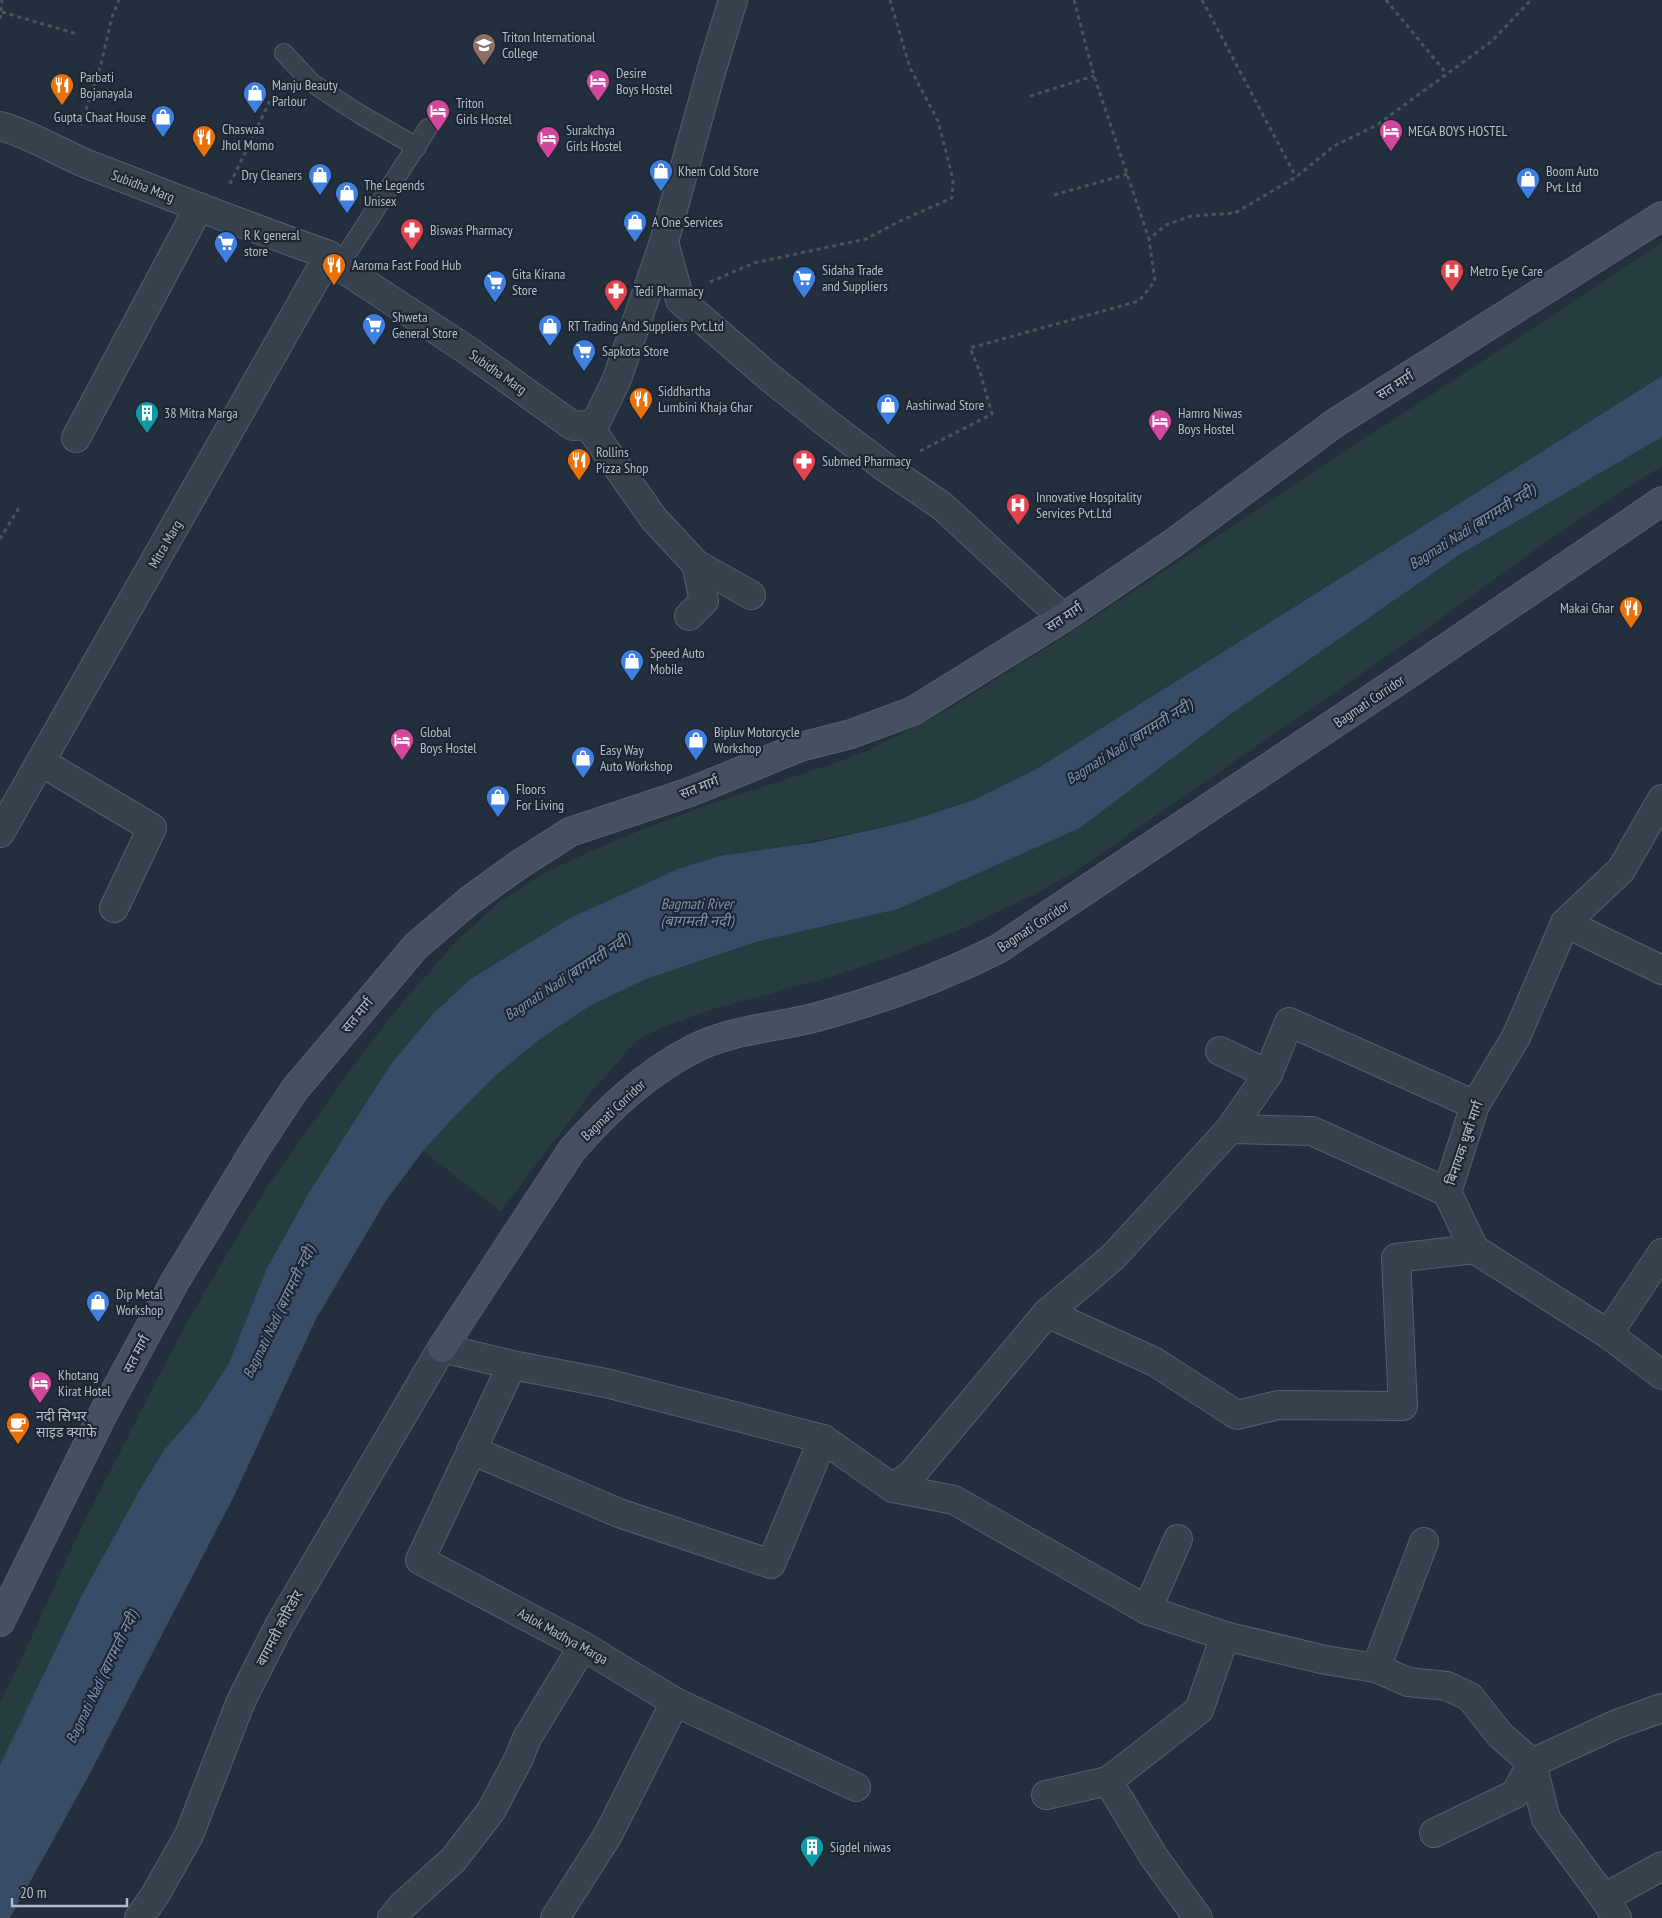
<svg xmlns="http://www.w3.org/2000/svg" width="1662" height="1918" font-family="'PT Sans Narrow','Noto Sans Devanagari',sans-serif">
	<style>
		.green { fill: #263c3f }
		.water { fill: #394c67 }
		.lines { fill: none; stroke-linecap: round; stroke-linejoin: round }
		.service-casing { stroke: #565f6c; stroke-width: 20 }
		.minor-casing { stroke: #565f6c; stroke-width: 30 }
		.tertiary-casing { stroke: #565f6c; stroke-width: 30 }
		.secondary-casing { stroke: #565f6c; stroke-width: 30 }
		.path { stroke: #44595c; stroke-width: 3; stroke-dasharray: 4 4; stroke-linecap: butt }
		.service { stroke: #38414e; stroke-width: 18 }
		.minor { stroke: #38414e; stroke-width: 28 }
		.tertiary { stroke: #38414e; stroke-width: 28 }
		.secondary { stroke: #465061; stroke-width: 28 }
		.labels { text-anchor: middle; stroke-width: 4.5; stroke-linejoin: round; paint-order: stroke }
		.poi-label { font-size: 14px; fill: #b4bcc9; stroke: #1d2633; text-anchor: start }
		.street-label { font-size: 14px; fill: #b4bcc9; stroke: #1d2633 }
		.water-label { font-size: 15px; font-style: italic; fill: #7c92b1; stroke: #1d2633 }
	</style>
	<rect width="100%" height="100%" fill="#242f3e"/>
	<g class="green">
		<path d="M1662,243V376L1035,770L971,801L906,822L678,869L570,918L469,980L432,1015L391,1064L311,1189L266,1270L229,1363L198,1411L165,1449L143,1484L82,1595L0,1765V1702L22,1658L80,1530L183,1329L266,1188L358,1059L406,998L454,944L499,902L542,874L618,839L710,804L827,766L869,750L949,709L1073,631Z"/>
		<path d="M1662,437V466L1578,519L1416,636L1076,871L1035,894L964,928L890,957L831,977L717,1008L668,1025L637,1040L592,1091L501,1211L423,1151L453,1118L494,1077L540,1039L590,1006L646,979L756,942L898,909L1080,828L1227,717L1459,555Z"/>
	</g>
	<path class="water" d="M1662,376V437L1459,555L1227,717L1080,828L898,909L756,942L646,979L590,1006L540,1039L494,1077L453,1118L423,1151L385,1202L316,1319L233,1498L88,1777L10,1918H0V1765L82,1595L143,1484L165,1449L198,1411L229,1363L266,1270L311,1189L391,1064L432,1015L469,980L570,918L678,869L720,856L817,842L906,822L971,801L1035,770Z"/>
	<g class="lines">
		<g class="service-casing">
			<g id="service">
				<path d="M284,53L312,83L361,115L417,147"/>
				<path d="M339,266L428,128"/>
			</g>
		</g>
		<g class="minor-casing">
			<g id="minor">
				<path d="M0,126C30,134 58,152 87,164C168,195 248,227 329,255L339,266L467,350L573,426L588,425L597,420L617,379L664,242L711,72L733,0"/>
				<path d="M664,242L680,300L769,377L828,424L886,468L942,506L1063,618"/>
				<path d="M588,425L654,519L696,564L704,601L689,616"/>
				<path d="M76,438L199,207"/>
				<path d="M696,564L751,595"/>
				<path d="M41,762L152,828L114,908"/>
				<path d="M1662,799L1621,870L1565,923L1516,1037L1475,1105L1447,1192L1474,1249L1608,1334L1662,1375"/>
				<path d="M0,833L329,255"/>
				<path d="M1565,923L1662,970"/>
				<path d="M1220,1051L1268,1074"/>
				<path d="M1230,1129L1268,1074L1289,1022L1475,1105"/>
				<path d="M1047,1313L1155,1362L1237,1415L1278,1405L1403,1406L1396,1258L1474,1249"/>
				<path d="M1608,1334L1662,1253"/>
				<path d="M442,1348L512,1365L606,1383L823,1439L893,1488L954,1500L1147,1610L1225,1636L1325,1660L1376,1668L1408,1682L1447,1686L1470,1697L1500,1735L1532,1763L1546,1819L1604,1898L1662,1866"/>
				<path d="M512,1365L420,1560L583,1646L675,1702L608,1835L555,1918"/>
				<path d="M471,1450L619,1513L771,1564L823,1439"/>
				<path d="M893,1488L912,1474L1047,1313L1113,1257L1230,1129L1312,1131L1447,1192"/>
				<path d="M1147,1610L1178,1539"/>
				<path d="M1376,1668L1424,1542"/>
				<path d="M675,1702L856,1787"/>
				<path d="M1046,1795L1108,1781"/>
				<path d="M1434,1833L1515,1794L1532,1763L1617,1724L1662,1708"/>
				<path d="M1604,1898L1617,1918"/>
				<path d="M392,1918L402,1906L453,1860L491,1811L518,1760L527,1738L583,1646"/>
				<path d="M1198,1918L1154,1857L1108,1781L1199,1710L1225,1636"/>
			</g>
		</g>
		<g class="tertiary-casing">
			<path id="tertiary" d="M139,1918L155,1895L189,1835L241,1701L279,1626L442,1348"/>
		</g>
		<g class="secondary-casing">
			<g id="secondary">
				<path d="M442,1348L572,1150C608,1109 645,1074 693,1049C732,1029 776,1028 817,1017C880,1000 940,978 998,949L1414,670L1662,501"/>
				<path d="M0,1622L104,1412L174,1283L256,1148L295,1089L416,946L470,900L517,866L570,832L690,792L800,747L851,734L913,711L1063,618L1172,544L1335,423L1662,216"/>
			</g>
		</g>
		<g class="path">
			<path d="M1074,0L1094,76L1149,239L1166,225L1191,216L1235,213L1296,177L1334,146L1377,125L1492,41L1531,0"/>
			<path d="M1202,0L1296,177"/>
			<path d="M1386,0L1446,73"/>
			<path d="M2,12L77,34"/>
			<path d="M0,19L2,0"/>
			<path d="M1030,96L1094,76"/>
			<path d="M81,125L101,64L112,17L119,0"/>
			<path d="M230,184L276,88"/>
			<path d="M1054,195L1128,174"/>
			<path d="M710,282L754,263L866,239L898,222L952,198L953,179L938,121L910,68L890,0"/>
			<path d="M920,451L992,414L980,372L970,348L1139,301L1155,281L1149,239"/>
			<path d="M0,539L20,506"/>
		</g>
		<use href="#service" class="service"/>
		<use href="#minor" class="minor"/>
		<use href="#tertiary" class="tertiary"/>
		<use href="#secondary" class="secondary"/>
	</g>
	<defs>
		<g id="university-pin" transform="scale(1.25)"><path d="M0 17L-7.5 6A9.5 9.5 0 1 1 7.5 6Z" fill="#8d6e63" stroke="#1d2633"/><path d="M0-5L7-2L0 1L-7-2ZM-4 1L0 2.5L4 1V4Q0 6-4 4Z" fill="#fff"/></g>
		<g id="hotel-pin" transform="scale(1.25)"><path d="M0 17L-7.5 6A9.5 9.5 0 1 1 7.5 6Z" fill="#d1479c" stroke="#1d2633"/><path d="M-6-4.5h1.5V1H6V5H4.5V3h-9V5H-6ZM-4 0a1.8 1.8 0 1 1 3.6 0ZM.5 0V-2.5h3Q6-2.5 6 0Z" fill="#fff"/></g>
		<g id="restaurant-pin" transform="scale(1.25)"><path d="M0 17L-7.5 6A9.5 9.5 0 1 1 7.5 6Z" fill="#e8710a" stroke="#1d2633"/><path d="M-5-6h1v4h1v-4h1v4h1v-4h1v5L-1.5 .5V6h-2V.5L-5-1ZM5-6V6H3V1.5H1.5Q1.5-4 5-6Z" fill="#fff"/></g>
		<g id="shop-pin" transform="scale(1.25)"><path d="M0 17L-7.5 6A9.5 9.5 0 1 1 7.5 6Z" fill="#3f7fe0" stroke="#1d2633"/><path d="M-5-2.5h2.3a2.7 3.5 0 0 1 5.4 0H5L5.5 6h-11ZM-1.5-2.5h3a1.5 2.3 0 0 0-3 0Z" fill="#fff"/></g>
		<g id="pharmacy-pin" transform="scale(1.25)"><path d="M0 17L-7.5 6A9.5 9.5 0 1 1 7.5 6Z" fill="#e0444e" stroke="#1d2633"/><path d="M-2-6h4v4h4v4h-4v4h-4v-4h-4v-4h4Z" fill="#fff"/></g>
		<g id="supermarket-pin" transform="scale(1.25)"><path d="M0 17L-7.5 6A9.5 9.5 0 1 1 7.5 6Z" fill="#3f7fe0" stroke="#1d2633"/><path d="M-6-5.5h2.5l.6 2H6L4.5 2H-2.5L-4.4-4H-6ZM-1.5 3.2a1.3 1.3 0 1 0 .1 0ZM3 3.2a1.3 1.3 0 1 0 .1 0Z" fill="#fff"/></g>
		<g id="hospital-pin" transform="scale(1.25)"><path d="M0 17L-7.5 6A9.5 9.5 0 1 1 7.5 6Z" fill="#e0444e" stroke="#1d2633"/><path d="M-5-5h3v3.5h4V-5h3V5h-3V1.5h-4V5h-3Z" fill="#fff"/></g>
		<g id="building-pin" transform="scale(1.25)"><path d="M0 17L-7.5 6A9.5 9.5 0 1 1 7.5 6Z" fill="#0f9aa8" stroke="#1d2633"/><path d="M-4-6H4V6H1V3H-1V6H-4ZM-2.5-4.3h1.7v1.8h-1.7ZM.8-4.3h1.7v1.8H.8ZM-2.5-1h1.7V.8h-1.7ZM.8-1h1.7V.8H.8Z" fill="#fff"/></g>
		<g id="cafe-pin" transform="scale(1.25)"><path d="M0 17L-7.5 6A9.5 9.5 0 1 1 7.5 6Z" fill="#e8710a" stroke="#1d2633"/><path d="M-5.5-4.5H6V0H3Q3 3.5 0 3.5H-2.5Q-5.5 3.5-5.5 0ZM3-3.2v2h1.7v-2ZM-6 4.5H4V6H-6Z" fill="#fff"/></g>
	</defs>
	<g fill-rule="evenodd">
		<use href="#university-pin" x="484" y="45"/>
		<use href="#hotel-pin" x="598" y="81"/>
		<use href="#restaurant-pin" x="62" y="85"/>
		<use href="#shop-pin" x="255" y="93"/>
		<use href="#hotel-pin" x="438" y="111"/>
		<use href="#shop-pin" x="163" y="117"/>
		<use href="#hotel-pin" x="1391" y="131"/>
		<use href="#restaurant-pin" x="204" y="137"/>
		<use href="#hotel-pin" x="548" y="138"/>
		<use href="#shop-pin" x="661" y="171"/>
		<use href="#shop-pin" x="320" y="175"/>
		<use href="#shop-pin" x="1528" y="179"/>
		<use href="#shop-pin" x="347" y="193"/>
		<use href="#shop-pin" x="635" y="222"/>
		<use href="#pharmacy-pin" x="412" y="230"/>
		<use href="#supermarket-pin" x="226" y="243"/>
		<use href="#restaurant-pin" x="334" y="265"/>
		<use href="#hospital-pin" x="1452" y="271"/>
		<use href="#supermarket-pin" x="804" y="278"/>
		<use href="#supermarket-pin" x="495" y="282"/>
		<use href="#pharmacy-pin" x="616" y="291"/>
		<use href="#supermarket-pin" x="374" y="325"/>
		<use href="#shop-pin" x="550" y="326"/>
		<use href="#supermarket-pin" x="584" y="351"/>
		<use href="#restaurant-pin" x="641" y="399"/>
		<use href="#shop-pin" x="888" y="405"/>
		<use href="#building-pin" x="147" y="413"/>
		<use href="#hotel-pin" x="1160" y="421"/>
		<use href="#restaurant-pin" x="579" y="460"/>
		<use href="#pharmacy-pin" x="804" y="461"/>
		<use href="#hospital-pin" x="1018" y="505"/>
		<use href="#restaurant-pin" x="1631" y="608"/>
		<use href="#shop-pin" x="632" y="661"/>
		<use href="#hotel-pin" x="402" y="740"/>
		<use href="#shop-pin" x="696" y="740"/>
		<use href="#shop-pin" x="583" y="758"/>
		<use href="#shop-pin" x="498" y="797"/>
		<use href="#shop-pin" x="98" y="1302"/>
		<use href="#hotel-pin" x="40" y="1383"/>
		<use href="#cafe-pin" x="18" y="1424"/>
		<use href="#building-pin" x="812" y="1847"/>
	</g>
	<g class="labels">
		<g class="poi-label">
			<text x="502" y="42">Triton International<tspan x="502" dy="16">College</tspan></text>
			<text x="616" y="78">Desire<tspan x="616" dy="16">Boys Hostel</tspan></text>
			<text x="80" y="82">Parbati<tspan x="80" dy="16">Bojanayala</tspan></text>
			<text x="272" y="90">Manju Beauty<tspan x="272" dy="16">Parlour</tspan></text>
			<text x="456" y="108">Triton<tspan x="456" dy="16">Girls Hostel</tspan></text>
			<text x="146" y="122" text-anchor="end">Gupta Chaat House</text>
			<text x="222" y="134">Chaswaa<tspan x="222" dy="16">Jhol Momo</tspan></text>
			<text x="566" y="135">Surakchya<tspan x="566" dy="16">Girls Hostel</tspan></text>
			<text x="1408" y="136">MEGA BOYS HOSTEL</text>
			<text x="678" y="176">Khem Cold Store</text>
			<text x="1546" y="176">Boom Auto<tspan x="1546" dy="16">Pvt. Ltd</tspan></text>
			<text x="302" y="180" text-anchor="end">Dry Cleaners</text>
			<text x="364" y="190">The Legends<tspan x="364" dy="16">Unisex</tspan></text>
			<text x="652" y="227">A One Services</text>
			<text x="430" y="235">Biswas Pharmacy</text>
			<text x="244" y="240">R K general<tspan x="244" dy="16">store</tspan></text>
			<text x="352" y="270">Aaroma Fast Food Hub</text>
			<text x="822" y="275">Sidaha Trade<tspan x="822" dy="16">and Suppliers</tspan></text>
			<text x="1470" y="276">Metro Eye Care</text>
			<text x="512" y="279">Gita Kirana<tspan x="512" dy="16">Store</tspan></text>
			<text x="634" y="296">Tedi Pharmacy</text>
			<text x="392" y="322">Shweta<tspan x="392" dy="16">General Store</tspan></text>
			<text x="568" y="331">RT Trading And Suppliers Pvt.Ltd</text>
			<text x="602" y="356">Sapkota Store</text>
			<text x="658" y="396">Siddhartha<tspan x="658" dy="16">Lumbini Khaja Ghar</tspan></text>
			<text x="906" y="410">Aashirwad Store</text>
			<text x="164" y="418">38 Mitra Marga</text>
			<text x="1178" y="418">Hamro Niwas<tspan x="1178" dy="16">Boys Hostel</tspan></text>
			<text x="596" y="457">Rollins<tspan x="596" dy="16">Pizza Shop</tspan></text>
			<text x="822" y="466">Submed Pharmacy</text>
			<text x="1036" y="502">Innovative Hospitality<tspan x="1036" dy="16">Services Pvt.Ltd</tspan></text>
			<text x="1614" y="613" text-anchor="end">Makai Ghar</text>
			<text x="650" y="658">Speed Auto<tspan x="650" dy="16">Mobile</tspan></text>
			<text x="420" y="737">Global<tspan x="420" dy="16">Boys Hostel</tspan></text>
			<text x="714" y="737">Bipluv Motorcycle<tspan x="714" dy="16">Workshop</tspan></text>
			<text x="600" y="755">Easy Way<tspan x="600" dy="16">Auto Workshop</tspan></text>
			<text x="516" y="794">Floors<tspan x="516" dy="16">For Living</tspan></text>
			<text x="116" y="1299">Dip Metal<tspan x="116" dy="16">Workshop</tspan></text>
			<text x="58" y="1380">Khotang<tspan x="58" dy="16">Kirat Hotel</tspan></text>
			<text x="36" y="1421">नदी सिभर<tspan x="36" dy="16">साइड क्याफे</tspan></text>
			<text x="830" y="1852">Sigdel niwas</text>
		</g>
		<g class="street-label">
			<text transform="translate(143 186) rotate(21)" y="5">Subidha Marg</text>
			<text transform="translate(498 372) rotate(35)" y="5">Subidha Marg</text>
			<text transform="translate(1395 385) rotate(-32)" y="5">सत मार्ग</text>
			<text transform="translate(165 544) rotate(-60)" y="5">Mitra Marg</text>
			<text transform="translate(1064 617) rotate(-33)" y="5">सत मार्ग</text>
			<text transform="translate(1369 701) rotate(-34)" y="5">Bagmati Corridor</text>
			<text transform="translate(699 787) rotate(-21)" y="5">सत मार्ग</text>
			<text transform="translate(1033 926) rotate(-33)" y="5">Bagmati Corridor</text>
			<text transform="translate(357 1015) rotate(-50)" y="5">सत मार्ग</text>
			<text transform="translate(613 1110) rotate(-43)" y="5">Bagmati Corridor</text>
			<text transform="translate(1464 1143) rotate(-71)" y="5">बिनायक धुर्बा मार्ग</text>
			<text transform="translate(136 1354) rotate(-62)" y="5">सत मार्ग</text>
			<text transform="translate(279 1628) rotate(-62)" y="5">बागमती कोरिडोर</text>
			<text transform="translate(563 1636) rotate(29)" y="5">Aalok Madhya Marga</text>
		</g>
		<g class="water-label">
			<text transform="translate(1472 527) rotate(-32)" y="5">Bagmati Nadi (बागमती नदी)</text>
			<text transform="translate(1129 742) rotate(-32)" y="5">Bagmati Nadi (बागमती नदी)</text>
			<text x="697" y="909">Bagmati River<tspan x="697" dy="17">(बागमती नदी)</tspan></text>
			<text transform="translate(567 977) rotate(-33)" y="5">Bagmati Nadi (बागमती नदी)</text>
			<text transform="translate(279 1312) rotate(-64)" y="5">Bagmati Nadi (बागमती नदी)</text>
			<text transform="translate(102 1677) rotate(-64)" y="5">Bagmati Nadi (बागमती नदी)</text>
		</g>
	</g>
	<path d="M12 1898v8h115v-8" fill="none" stroke="#b4bcc9" stroke-width="2.5"/>
	<text x="20" y="1898" font-size="15" fill="#b4bcc9" stroke="#1d2633" stroke-width="4" paint-order="stroke">20 m</text>
</svg>
